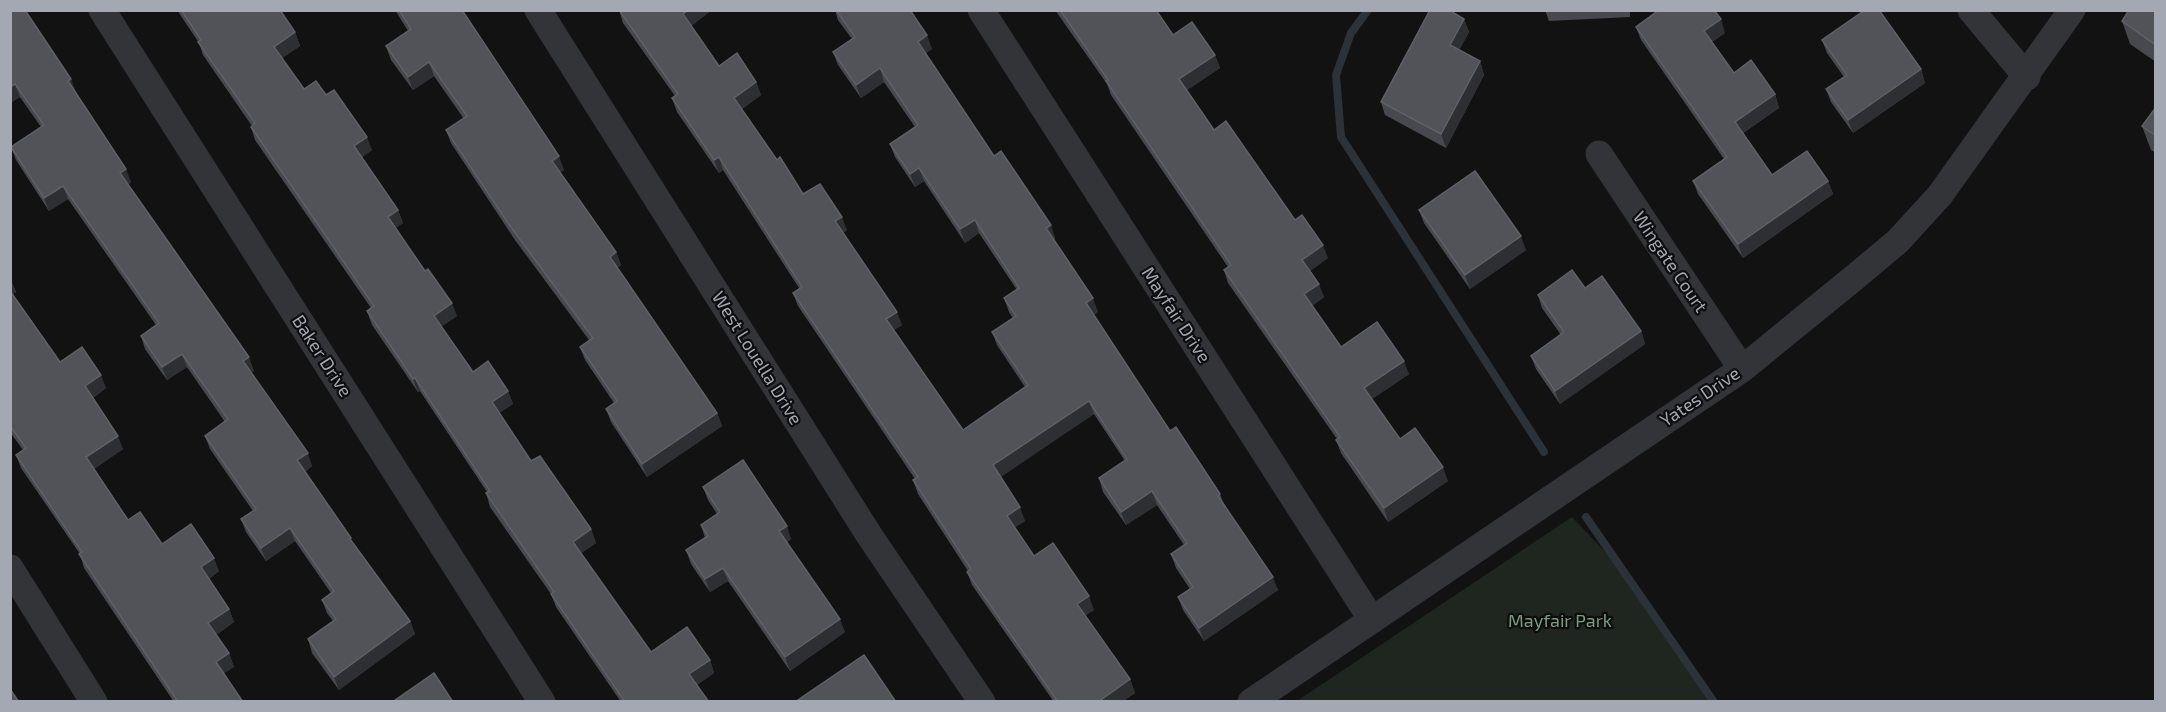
<svg xmlns="http://www.w3.org/2000/svg" width="2166" height="712" font-family="'Exo 2',sans-serif">
	<style>
		.green { fill: #1e261f }
		.lines { fill: none; stroke-linecap: round; stroke-linejoin: round }
		.stream { stroke: #2b3238; stroke-width: 8 }
		.street { stroke: #333438; stroke-width: 27 }
		.wall { fill: #48494e }
		.shaded-wall { fill: #2e2f32 }
		.building { fill: #525359; stroke: #5f6167; stroke-width: 1.5 }
		.labels { text-anchor: middle; stroke-width: 4.5; stroke-linejoin: round; paint-order: stroke }
		.street-label { font-size: 18px; fill: #a4a8b3; stroke: #0d0d0e }
		.park-label { font-size: 18px; fill: #7c9c7f; stroke: #0d0d0e }
	</style>
	<rect width="100%" height="100%" fill="#121213"/>
	<path class="green" d="M1572,517L1628,576L1714,701H1297Z"/>
	<g class="lines">
		<g class="stream">
			<path d="M1368,10L1351,33L1336,75L1341,137L1544,452"/>
			<path d="M1586,517L1714,702"/>
		</g>
		<g class="street">
			<path d="M102,10L542,702"/>
			<path d="M538,10L869,535L982,702"/>
			<path d="M981,10L1372,620"/>
			<path d="M1971,10L2027,77"/>
			<path d="M1599,154L1742,369"/>
			<path d="M10,568L94,702"/>
			<path d="M1251,702L1742,369L1855,277L1898,241L1940,195L2072,10"/>
		</g>
	</g>
	<g class="wall">
		<path d="M10,10L76,92L131,182L128,185L254,371L251,372L312,466L305,472L353,543L410,621L415,634L339,690L312,653L308,639L333,621L327,613L322,600L331,593L295,541L266,561L246,532L241,519L253,511L210,449L205,436L225,422L187,367L167,380L145,349L141,336L156,325L68,199L49,211L16,160L11,147L41,127L20,97L10,103Z"/>
		<path d="M177,10H280L295,32L300,46L282,58L304,89L326,95L372,150L362,157L398,210L403,223L395,228L457,316L441,327L473,372L508,391L513,404L499,413L531,461L591,529L596,543L581,553L651,652L710,660L714,673L697,685L709,702H621L556,607L551,594L490,507L486,493L487,492L420,391L418,392L372,325L367,311L371,308L255,140L251,127L252,126L203,55L199,43Z"/>
		<path d="M395,10H462L564,170L560,172L616,252L621,265L617,268L717,413L722,426L647,477L611,422L606,409L614,403L585,360L580,347L589,340L515,240L451,143L446,130L464,119L434,76L413,90L391,60L386,46L408,31Z"/>
		<path d="M619,10H712L691,26L719,66L756,82L761,95L742,109L777,160L803,194L847,230L843,233L902,325L894,330L963,430L1025,387L997,345L992,332L1013,318L1009,312L1004,298L1017,290L979,233L965,243L924,181L915,187L895,157L890,144L915,127L884,82L861,98L838,65L833,52L852,39L838,20L835,10H910L932,49L925,53L994,156L1055,238L1054,239L1098,312L1094,315L1170,431L1220,494L1223,502L1278,590L1204,641L1183,610L1178,597L1190,589L1176,568L1171,554L1184,545L1157,505L1126,525L1103,492L1099,478L1125,461L1094,414L1000,477L1025,521L1015,527L1034,556L1094,610L1085,615L1130,679L1135,693L1122,702H1054L972,585L967,572L968,571L918,494L913,480L915,479L798,306L793,293L799,288L723,170L719,173L677,112L672,98L675,96L623,23Z"/>
		<path d="M1055,10H1156L1173,35L1215,55L1220,68L1187,90L1214,130L1295,220L1328,258L1310,271L1324,297L1312,306L1341,347L1409,374L1372,399L1400,439L1448,481L1388,522L1341,453L1336,440L1337,439L1228,283L1224,270L1228,267L1111,95L1107,84Z"/>
		<path d="M1545,10H1630V17L1549,21Z"/>
		<path d="M2156,10V62L2130,44L2122,21Z"/>
		<path d="M1464,19L1469,32L1459,50L1480,61L1484,75L1446,148L1385,115L1381,102Z"/>
		<path d="M1636,27L1725,33L1712,42L1734,73L1775,94L1779,108L1743,133L1772,175L1828,181L1833,194L1743,258L1698,194L1693,181L1724,159L1641,40Z"/>
		<path d="M1822,40L1921,69L1925,83L1853,133L1831,102L1826,89L1844,77L1827,53Z"/>
		<path d="M2156,107V153L2151,150L2142,126Z"/>
		<path d="M1419,210L1526,250L1470,289L1424,223Z"/>
		<path d="M10,278L16,292L13,294L60,362L106,388L93,398L123,449L94,469L128,520L162,544L219,571L209,579L229,609L234,622L216,635L229,653L234,667L224,673L243,702H174L84,568L80,554L21,468L16,455L23,450L10,432Z"/>
		<path d="M1585,288L1641,331L1645,344L1560,404L1536,369L1531,356L1561,335L1542,308L1538,295Z"/>
		<path d="M703,487L791,539L787,542L845,632L790,671L728,581L710,592L691,564L686,550L705,538L701,525L717,514L708,500Z"/>
	</g>
	<g class="shaded-wall">
		<path d="M688,10H712L688,28L683,14Z"/>
		<path d="M1464,19L1469,32L1455,58L1450,45Z"/>
		<path d="M1721,19L1725,33L1709,44L1704,31Z"/>
		<path d="M295,32L300,46L279,60L274,47Z"/>
		<path d="M927,35L932,49L923,55L918,42Z"/>
		<path d="M1215,55L1220,68L1184,92L1179,79Z"/>
		<path d="M1480,61L1484,75L1446,148L1441,134Z"/>
		<path d="M429,62L434,76L413,90L408,77Z"/>
		<path d="M880,68L884,82L861,98L856,85Z"/>
		<path d="M1921,69L1925,83L1853,133L1848,120Z"/>
		<path d="M71,79L76,92L68,81Z"/>
		<path d="M756,82L761,95L739,111L734,98Z"/>
		<path d="M15,84L20,97L10,103V87Z"/>
		<path d="M1775,94L1779,108L1739,135L1735,122Z"/>
		<path d="M367,137L372,150L359,159L354,146Z"/>
		<path d="M559,156L564,170L557,175L552,161Z"/>
		<path d="M719,157L723,170L719,173L714,160Z"/>
		<path d="M919,168L924,181L915,187L910,174Z"/>
		<path d="M126,169L131,182L125,187L120,173Z"/>
		<path d="M1828,181L1833,194L1743,258L1738,244Z"/>
		<path d="M63,186L68,199L49,211L44,198Z"/>
		<path d="M398,210L403,223L392,231L388,217Z"/>
		<path d="M842,217L847,230L840,235L835,221Z"/>
		<path d="M975,220L979,233L965,243L960,229Z"/>
		<path d="M1051,225L1055,238L1051,241L1046,228Z"/>
		<path d="M1521,236L1526,250L1470,289L1465,275Z"/>
		<path d="M1323,245L1328,258L1307,273L1302,260Z"/>
		<path d="M616,252L621,265L614,270L610,257Z"/>
		<path d="M10,279L16,292L10,296Z"/>
		<path d="M1319,284L1324,297L1309,308L1304,294Z"/>
		<path d="M1093,298L1098,312L1091,317L1086,303Z"/>
		<path d="M452,303L457,316L438,329L434,316Z"/>
		<path d="M897,312L902,325L891,332L886,319Z"/>
		<path d="M1641,331L1645,344L1560,404L1555,391Z"/>
		<path d="M182,354L187,367L167,380L162,367Z"/>
		<path d="M249,357L254,371L248,374L243,361Z"/>
		<path d="M1404,361L1409,374L1369,401L1364,388Z"/>
		<path d="M101,375L106,388L90,400L85,386Z"/>
		<path d="M415,378L420,391L418,392L413,379Z"/>
		<path d="M508,391L513,404L496,415L492,402Z"/>
		<path d="M1089,401L1094,414L998,479L993,465Z"/>
		<path d="M717,413L722,426L647,477L642,464Z"/>
		<path d="M118,436L123,449L91,471L86,457Z"/>
		<path d="M308,453L312,466L302,474L297,460Z"/>
		<path d="M1443,467L1448,481L1388,522L1384,508Z"/>
		<path d="M1152,491L1157,505L1126,525L1121,512Z"/>
		<path d="M1020,507L1025,521L1012,529L1007,516Z"/>
		<path d="M787,526L791,539L784,544L779,531Z"/>
		<path d="M290,528L295,541L266,561L261,548Z"/>
		<path d="M591,529L596,543L578,555L573,542Z"/>
		<path d="M214,558L219,571L206,581L201,567Z"/>
		<path d="M723,568L728,581L710,592L705,579Z"/>
		<path d="M1273,577L1278,590L1204,641L1199,628Z"/>
		<path d="M1089,596L1094,610L1082,618L1077,604Z"/>
		<path d="M229,609L234,622L213,637L208,623Z"/>
		<path d="M840,619L845,632L790,671L785,657Z"/>
		<path d="M410,621L415,634L339,690L334,677Z"/>
		<path d="M229,653L234,667L221,675L216,662Z"/>
		<path d="M710,660L714,673L694,687L689,674Z"/>
		<path d="M1130,679L1135,693L1122,702H1098Z"/>
	</g>
	<g class="building">
		<path d="M10,10H25L71,79L68,81L126,169L120,173L249,357L243,361L308,453L297,460L351,538L350,539L410,621L334,677L308,639L336,619L322,600L334,591L290,528L261,548L241,519L256,509L205,436L228,419L182,354L162,367L141,336L159,323L63,186L44,198L11,147L44,125L15,84L10,87Z"/>
		<path d="M181,10H280L295,32L274,47L304,89L316,81L326,95L334,90L367,137L354,146L398,210L388,217L425,271L428,269L452,303L434,316L473,372L488,361L508,391L492,402L531,461L540,456L591,529L573,542L651,652L687,627L710,660L689,674L709,702H625L551,594L554,592L486,493L490,491L415,378L413,379L367,311L374,306L251,127L255,123L198,42L201,40Z"/>
		<path d="M399,10H462L559,156L552,161L616,252L610,257L717,413L642,464L606,409L617,401L580,347L593,338L510,226L446,130L467,116L429,62L408,77L386,46L411,29Z"/>
		<path d="M619,10H688L683,14L719,66L737,53L756,82L734,98L777,160L780,157L803,194L820,184L842,217L835,221L897,312L886,319L963,430L1028,385L992,332L1016,316L1004,298L1019,288L975,220L960,229L919,168L910,174L890,144L918,125L880,68L856,85L833,52L855,37L836,10H910L927,35L918,42L994,156L1001,151L1051,225L1046,228L1093,298L1086,303L1170,431L1176,427L1220,494L1218,496L1273,577L1199,628L1178,597L1193,587L1171,554L1187,543L1152,491L1121,512L1099,478L1127,459L1089,401L993,465L1020,507L1007,516L1034,556L1053,543L1089,596L1077,604L1130,679L1098,702H1058L967,572L971,569L913,480L918,477L793,293L802,287L719,157L714,160L672,98L678,94Z"/>
		<path d="M1060,10H1156L1173,35L1192,22L1215,55L1179,79L1214,130L1226,121L1295,220L1302,215L1323,245L1302,260L1319,284L1304,294L1341,347L1377,322L1404,361L1364,388L1400,439L1415,428L1443,467L1384,508L1336,440L1340,437L1224,270L1231,265L1106,81L1108,80Z"/>
		<path d="M1430,10H1449L1464,19L1450,45L1480,61L1441,134L1381,102Z"/>
		<path d="M1659,10H1714L1721,19L1704,31L1734,73L1751,60L1775,94L1735,122L1772,175L1807,151L1828,181L1738,244L1693,181L1727,157L1636,27Z"/>
		<path d="M1865,10H1879L1921,69L1848,120L1826,89L1847,75L1822,40Z"/>
		<path d="M2129,10H2156V45L2122,21Z"/>
		<path d="M2156,107V136L2142,126Z"/>
		<path d="M1475,171L1521,236L1465,275L1419,210Z"/>
		<path d="M1572,270L1585,288L1602,276L1641,331L1555,391L1531,356L1564,332L1538,295Z"/>
		<path d="M10,291L60,362L82,347L101,375L85,386L118,436L86,457L128,520L140,512L162,544L191,524L214,558L201,567L229,609L208,623L229,653L216,662L243,702H178L79,554L82,552L16,455L26,448L10,426Z"/>
		<path d="M743,460L787,526L779,531L840,619L785,657L723,568L705,579L686,550L708,536L701,525L720,512L703,487Z"/>
		<path d="M864,655L896,702H795Z"/>
		<path d="M434,673L453,702H394V701Z"/>
		<path d="M10,689L19,702H10Z"/>
	</g>
	<g class="labels">
		<g class="street-label">
			<text transform="translate(1670 262) rotate(56)" y="6">Wingate Court</text>
			<text transform="translate(1176 315) rotate(57)" y="6">Mayfair Drive</text>
			<text transform="translate(322 356) rotate(57)" y="6">Baker Drive</text>
			<text transform="translate(757 358) rotate(58)" y="6">West Louella Drive</text>
			<text transform="translate(1700 397) rotate(-34)" y="6">Yates Drive</text>
		</g>
		<g class="park-label">
			<text x="1560" y="627">Mayfair Park</text>
		</g>
	</g>
	<rect width="2166" height="712" fill="none" stroke="#a4a8b3" stroke-width="24"/>
</svg>
